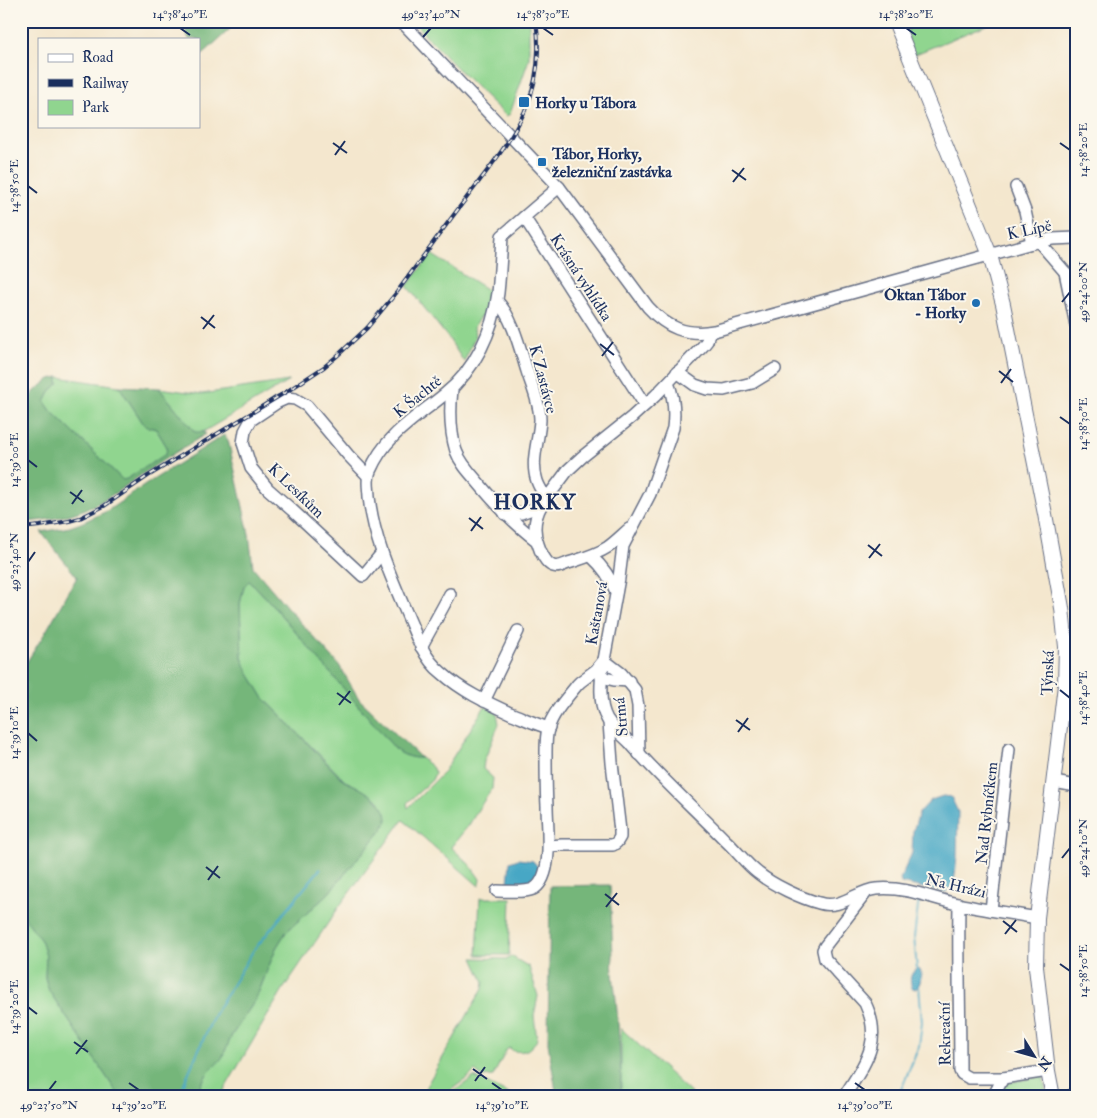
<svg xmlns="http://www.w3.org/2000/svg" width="1097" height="1118" font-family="'IM FELL Double Pica',serif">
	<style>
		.green { fill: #90d58f; stroke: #568276 }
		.forest { fill: #74b67a; stroke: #48726c }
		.water { fill: #46a7c5; stroke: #306b92 }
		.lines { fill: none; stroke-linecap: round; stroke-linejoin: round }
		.stream { stroke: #46a7c5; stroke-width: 2 }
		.minor-casing { stroke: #676f85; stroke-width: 14 }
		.major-casing { stroke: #676f85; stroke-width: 16 }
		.minor { stroke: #fff; stroke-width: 11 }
		.major { stroke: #fff; stroke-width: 14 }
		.rail-casing { stroke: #1b2f5e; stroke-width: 4 }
		.rail { stroke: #fbf7ec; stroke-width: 2; stroke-dasharray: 5.5; stroke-linecap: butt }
		.ticks { fill: none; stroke: #1b2f5e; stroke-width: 2 }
		.poi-dot { fill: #1f6fb2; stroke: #fbf7ec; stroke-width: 2 }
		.labels { text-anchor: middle; stroke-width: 4; stroke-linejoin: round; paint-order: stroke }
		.poi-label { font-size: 16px; font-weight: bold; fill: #1b2f5e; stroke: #fbf7ec; text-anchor: start }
		.street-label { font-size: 16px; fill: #1b2f5e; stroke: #fbf7ec }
		.district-label { font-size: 21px; font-weight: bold; letter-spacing: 1px; fill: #1b2f5e; stroke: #fbf7ec }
		.neatline { fill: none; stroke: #1b2f5e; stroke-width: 2 }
		.ticks-label { font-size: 12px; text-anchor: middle; fill: #1b2f5e }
	</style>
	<rect width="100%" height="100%" fill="#fbf7ec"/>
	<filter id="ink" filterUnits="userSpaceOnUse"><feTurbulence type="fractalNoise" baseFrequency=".02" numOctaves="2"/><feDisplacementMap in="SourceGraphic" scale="10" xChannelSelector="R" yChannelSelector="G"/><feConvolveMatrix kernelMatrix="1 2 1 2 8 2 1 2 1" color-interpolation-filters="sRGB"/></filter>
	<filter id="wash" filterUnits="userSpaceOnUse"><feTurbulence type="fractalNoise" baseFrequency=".0096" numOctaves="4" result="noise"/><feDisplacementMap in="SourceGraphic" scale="20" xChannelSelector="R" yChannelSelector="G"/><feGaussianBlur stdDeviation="1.12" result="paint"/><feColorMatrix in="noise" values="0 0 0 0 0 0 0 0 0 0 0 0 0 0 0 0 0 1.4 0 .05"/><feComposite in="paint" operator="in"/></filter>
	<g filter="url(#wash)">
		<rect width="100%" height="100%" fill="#f4e7ce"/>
		<g class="green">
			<path d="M412,21H529V59L510,114L506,116L465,76Z"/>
			<path d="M909,21H996L913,55C909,43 906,34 909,21Z"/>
			<path d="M431,254L494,294L489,317L485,315L479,318L474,327L475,337L464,362L449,339L407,286Z"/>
			<path d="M58,377L119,386L145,426L156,429L167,447L166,454L127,479L123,480L52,412L45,402L51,390L58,384Z"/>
			<path d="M289,381L203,432L195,433L159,388L202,394Z"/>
			<path d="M249,581L254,585L268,600L397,751C407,756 409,758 421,758L432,767L435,773L432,780L407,803L408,808L443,773L485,706L497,713L499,724L484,761L483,769L493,778L492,789L479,808L469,825L451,847L470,865L480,879L479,886L408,824L403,820L341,904L282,991L220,1097H196V1093L207,1074L222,1058L232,1035L256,999L276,948L286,932L327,895L382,830L387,820L379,801L356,786L345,781L263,697L249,674L242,658L240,604L244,586Z"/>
			<path d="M480,898H511L509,955H477Z"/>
			<path d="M21,912L42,942L46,956L45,978L49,991L120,1097H21Z"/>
			<path d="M511,956L529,967L538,996L534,1016L537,1040C529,1050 526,1053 513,1051L510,1048L507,1049L493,1076L482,1077L475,1071C465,1082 453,1086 444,1097H420L483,988L484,982L473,958L506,959Z"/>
			<path d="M621,1028L627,1034L695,1097H621Z"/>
			<path d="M1043,1076L1047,1097H998L1006,1083Z"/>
			<path d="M474,1077L515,1097H446Z"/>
		</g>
		<g class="forest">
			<path d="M182,21H234L230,29L204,53L199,55V39H189Z"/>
			<path d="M58,377V384L51,390L45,402L52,412L123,480L127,479L166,454L167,447L156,429L145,426L119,386L159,388L195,432H203L206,434C186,446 166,458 147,471C132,481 118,492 102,501C77,515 50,521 21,522V407L35,391L50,379Z"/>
			<path d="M224,435L228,440L249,534L253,567L292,613L339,665L359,699L421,758C409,758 407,756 397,751L268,600L254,585L249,581L244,586L240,604L242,658L249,674L263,697L344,781C358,786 387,801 387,819C386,823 384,827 382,830L327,895L286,932L276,948L256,999L232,1035L222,1058L207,1074L196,1093V1097H120L49,991L45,977L46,956L42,942L21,912V671L45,633L77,577L41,532L70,527L81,523L107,511L151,481Z"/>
			<path d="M610,885L613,957C611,968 615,987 616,1000C619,1032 621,1064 621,1097H557L548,1043L550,886Z"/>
		</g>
		<g class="water">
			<path d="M943,796L951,797L958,812L957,857L954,883L945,893L901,883L900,879L912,853L913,831L919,813L931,800Z"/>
			<path d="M518,859L533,861L538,867L537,880L524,889L508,883L510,862Z"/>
			<path d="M917,968L921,971C921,978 921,984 916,989L912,988C909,979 910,974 917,968Z"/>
		</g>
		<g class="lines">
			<g class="stream">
				<path d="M917,969L914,937L919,899"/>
				<path d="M179,1097L181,1090L214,1015L253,951L320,869"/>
				<path d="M898,1097L919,1046L922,1022L919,986"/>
			</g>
		</g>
	</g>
	<g filter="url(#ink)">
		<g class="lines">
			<g class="minor-casing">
				<g id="minor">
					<path d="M401,21L559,187L648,307C667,328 686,336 714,331L1032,243L1052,239L1076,238"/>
					<path d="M1016,187L1025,211L1032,243"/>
					<path d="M524,217L645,405"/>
					<path d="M1039,242L1065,272L1076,282"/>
					<path d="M1065,272L1076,325"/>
					<path d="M497,301C513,318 520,349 527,371C532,387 540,404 540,420C539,441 530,461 537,481C539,487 543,493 546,498"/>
					<path d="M677,372L695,385L707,389L724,390L752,383L775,369"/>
					<path d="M452,389C450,408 450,432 456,451C460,462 468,471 476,480C494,502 513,523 536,540"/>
					<path d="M368,476L348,455L307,406L295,399L287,398L278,402L251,420L245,431L243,443L251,468L268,489L292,510L363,576L382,553"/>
					<path d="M505,514L521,513L541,506"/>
					<path d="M629,529C622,535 615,542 608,547C596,555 581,559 568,563C563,565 558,568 553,566C546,564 540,551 538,544C533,531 534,519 541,506L568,470L582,457L632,417L655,396L703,346L707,341L709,332"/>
					<path d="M591,556C602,566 611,579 616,592"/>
					<path d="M421,647L450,594"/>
					<path d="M604,660L621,673L635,690L638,706L639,754"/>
					<path d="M603,662C601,679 598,704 607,719C612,728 623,735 630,743C660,778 694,808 726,841C737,851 746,864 758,873C773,885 800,898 819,903C841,910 856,891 876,889C905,886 931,898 958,904C984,910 1011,913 1037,918"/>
					<path d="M601,677L614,680L629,681"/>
					<path d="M484,701L518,631"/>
					<path d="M549,728C535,724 523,718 510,713C486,702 462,691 442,673C433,666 426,656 421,646C416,637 413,628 409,619C392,579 374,541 369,497C369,489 366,479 370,471C385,435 416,418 445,394C475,370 493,331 498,293C500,274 501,255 502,236L559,187"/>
					<path d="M1054,782L1076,786"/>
					<path d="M549,846L562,845H613L617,842L620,837V831L612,763L609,722"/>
					<path d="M497,891C506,891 528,893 535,888C554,874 547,827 547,806C546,788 546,770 546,752C546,744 546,736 548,729C553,712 567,698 577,685L580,682L596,670L604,660L619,578L623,546L650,494L673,428C675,412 674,397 668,383"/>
					<path d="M959,904C958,960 960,1015 960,1071L962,1074L969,1078H1003L1048,1071"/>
					<path d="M991,910L1009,749"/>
					<path d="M844,1097C864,1064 884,1042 865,1003L825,959L823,950L825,946L865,894"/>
					<path d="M993,1097L1003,1078"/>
					<path d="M1071,1097L1076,1091"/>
				</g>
			</g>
			<g class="major-casing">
				<path id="major" d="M895,21L990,255L1003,304L1045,514L1062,608L1066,647L1065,685L1037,918L1036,967L1048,1071L1053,1097"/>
			</g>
			<use href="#minor" class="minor"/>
			<use href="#major" class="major"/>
			<g class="rail-casing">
				<path id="rail" d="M21,528L40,526L69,521L80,518L104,506L148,476L286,392L324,367L337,356L367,328L397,292C420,261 442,230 465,200C509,142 548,99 536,21"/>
			</g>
			<use href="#rail" class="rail"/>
		</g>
	</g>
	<path class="ticks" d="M180,28L190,35M543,28L553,35M906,28L916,35M423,37L431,28M333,143L347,153M1060,143L1070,150M335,155L345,141M732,170L746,180M733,182L744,168M28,186L37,193M1062,302L1070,292M201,317L215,328M203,329L214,315M600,344L614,355M602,356L613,342M999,371L1013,382M1001,383L1011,369M1060,417L1070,424M28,460L37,467M70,492L84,502M72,504L82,490M469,518L483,529M471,531L481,517M868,545L882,556M869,558L880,544M28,562L35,552M1060,690L1070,698M337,693L351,703M339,705L350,691M736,720L750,730M738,732L748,718M28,733L37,741M1062,858L1070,848M206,867L220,878M208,880L218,866M605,894L619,905M606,907L617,893M1003,921L1017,932M1005,934L1016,920M1060,964L1070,971M28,1007L37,1014M74,1042L88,1052M76,1054L87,1040M473,1069L487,1079M475,1081L485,1067M129,1083L139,1090M492,1083L502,1090M855,1083L865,1090M49,1090L56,1081"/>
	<g class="poi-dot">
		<rect x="518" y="96" width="12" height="12" rx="2.5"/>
		<rect x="537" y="157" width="10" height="10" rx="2.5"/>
		<circle cx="976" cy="303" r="5"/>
	</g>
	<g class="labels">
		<g class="poi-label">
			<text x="535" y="108">Horky u Tábora</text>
			<text x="552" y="159">Tábor, Horky,<tspan x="552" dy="18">železniční zastávka</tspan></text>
			<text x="966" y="300" text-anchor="end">Oktan Tábor<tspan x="966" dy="18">- Horky</tspan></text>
		</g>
		<g class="street-label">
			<text transform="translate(1029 229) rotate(-12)" y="6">K Lípě</text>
			<text transform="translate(582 277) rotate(57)" y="6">Krásná vyhlídka</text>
			<text transform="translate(544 379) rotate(75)" y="6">K Zastávce</text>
			<text transform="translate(417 396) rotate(-39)" y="6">K Šachtě</text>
			<text transform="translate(297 490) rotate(44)" y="6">K Lesíkům</text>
			<text transform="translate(596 613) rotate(-80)" y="6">Kaštanová</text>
			<text transform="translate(1047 673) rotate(-88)" y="6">Týnská</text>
			<text transform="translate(620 717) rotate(-95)" y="6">Strmá</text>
			<text transform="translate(986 813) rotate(-84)" y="6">Nad Rybníčkem</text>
			<text transform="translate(956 885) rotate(13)" y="6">Na Hrázi</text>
			<text transform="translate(944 1034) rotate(-91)" y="6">Rekreační</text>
		</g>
		<g class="district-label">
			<text x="535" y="509">HORKY</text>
		</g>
	</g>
	<rect width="1097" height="1118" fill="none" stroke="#fbf7ec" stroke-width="55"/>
	<rect x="38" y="38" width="162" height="90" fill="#fbf7ec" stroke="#a1a7b3"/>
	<rect x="48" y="54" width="25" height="8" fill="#ffffff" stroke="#a1a7b3"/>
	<text x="82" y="62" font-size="15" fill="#1b2f5e">Road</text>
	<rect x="48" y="79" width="25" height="8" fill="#1b2f5e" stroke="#a1a7b3"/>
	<text x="82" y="88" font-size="15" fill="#1b2f5e">Railway</text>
	<rect x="48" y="100" width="25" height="15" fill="#90d58f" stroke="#a1a7b3"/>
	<text x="82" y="112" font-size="15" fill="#1b2f5e">Park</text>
	<g transform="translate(1034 1056) rotate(127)" stroke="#fbf7ec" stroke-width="4" paint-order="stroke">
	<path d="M0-4L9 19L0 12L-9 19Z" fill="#1b2f5e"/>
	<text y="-8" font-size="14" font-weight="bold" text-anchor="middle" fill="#1b2f5e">N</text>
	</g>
	<rect x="28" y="28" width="1042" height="1062" class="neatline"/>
	<g class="ticks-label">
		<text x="180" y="18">14°38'40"E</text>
		<text x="431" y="18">49°23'40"N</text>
		<text x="543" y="18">14°38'30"E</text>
		<text x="906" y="18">14°38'20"E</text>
		<text transform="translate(1083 150) rotate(-90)" y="4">14°38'20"E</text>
		<text transform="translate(14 186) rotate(-90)" y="4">14°38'50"E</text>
		<text transform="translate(1083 292) rotate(-90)" y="4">49°24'00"N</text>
		<text transform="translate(1083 424) rotate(-90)" y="4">14°38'30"E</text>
		<text transform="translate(14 460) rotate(-90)" y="4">14°39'00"E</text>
		<text transform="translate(14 562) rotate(-90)" y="4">49°23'40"N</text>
		<text transform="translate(1083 698) rotate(-90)" y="4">14°38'40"E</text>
		<text transform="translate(14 733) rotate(-90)" y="4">14°39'10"E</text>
		<text transform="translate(1083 848) rotate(-90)" y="4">49°24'10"N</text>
		<text transform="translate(1083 971) rotate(-90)" y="4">14°38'50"E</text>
		<text transform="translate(14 1007) rotate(-90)" y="4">14°39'20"E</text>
		<text x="49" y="1109">49°23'50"N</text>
		<text x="139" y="1109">14°39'20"E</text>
		<text x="502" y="1109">14°39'10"E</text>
		<text x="865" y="1109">14°39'00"E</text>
	</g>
</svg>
